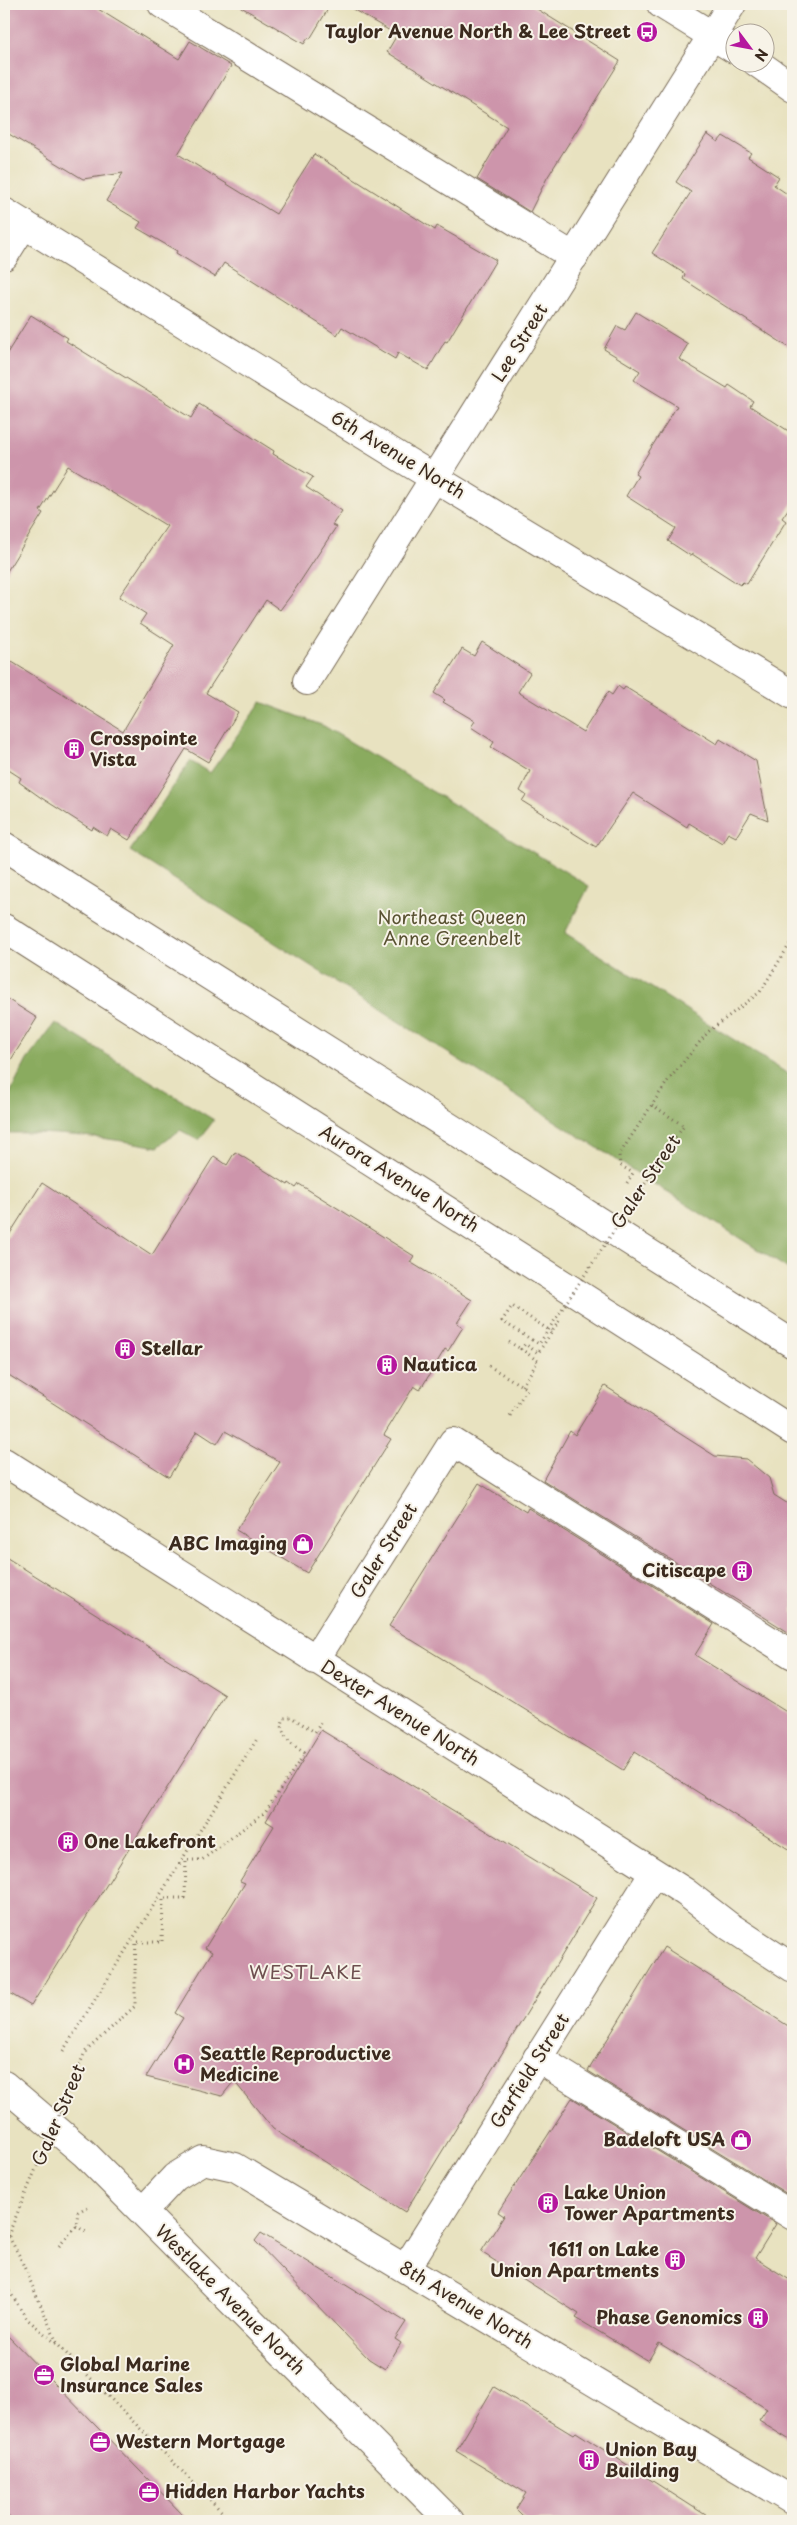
<svg xmlns="http://www.w3.org/2000/svg" width="797" height="2525" font-family="'Playpen Sans',sans-serif">
	<style>
		.forest { fill: #8aab5f; stroke: #626a3e }
		.building { fill: #cd95ab }
		.lines { fill: none; stroke-linecap: round; stroke-linejoin: round }
		.minor-casing { stroke: #786a57; stroke-width: 30 }
		.major-casing { stroke: #786a57; stroke-width: 30 }
		.highway-casing { stroke: #786a57; stroke-width: 30 }
		.path { stroke: #786a57; stroke-width: 3; stroke-dasharray: 1 4; stroke-linecap: butt }
		.minor { stroke: #fff; stroke-width: 28 }
		.major { stroke: #fff; stroke-width: 28 }
		.highway { stroke: #fff; stroke-width: 28 }
		.path-bridge { stroke: #786a57; stroke-width: 3; stroke-dasharray: 1 4; stroke-linecap: butt }
		.labels { text-anchor: middle; stroke-width: 4; stroke-linejoin: round; paint-order: stroke }
		.poi-label { font-size: 18px; font-weight: bold; fill: #3b2a1e; stroke: #f7f3e8; text-anchor: start }
		.street-label { font-size: 18px; fill: #3b2a1e; stroke: #f7f3e8 }
		.park-label { font-size: 18px; fill: #585131; stroke: #f7f3e8 }
		.neighbourhood-label { font-size: 19px; letter-spacing: 1px; fill: #6e4f4f; stroke: #f7f3e8 }
	</style>
	<rect width="100%" height="100%" fill="#f7f3e8"/>
	<filter id="ink" filterUnits="userSpaceOnUse"><feTurbulence type="fractalNoise" baseFrequency=".02" numOctaves="2"/><feDisplacementMap in="SourceGraphic" scale="10" xChannelSelector="R" yChannelSelector="G"/><feConvolveMatrix kernelMatrix="1 2 1 2 8 2 1 2 1" color-interpolation-filters="sRGB"/></filter>
	<filter id="wash" filterUnits="userSpaceOnUse"><feTurbulence type="fractalNoise" baseFrequency=".0096" numOctaves="4" result="noise"/><feDisplacementMap in="SourceGraphic" scale="20" xChannelSelector="R" yChannelSelector="G"/><feGaussianBlur stdDeviation="1.12" result="paint"/><feColorMatrix in="noise" values="0 0 0 0 0 0 0 0 0 0 0 0 0 0 0 0 0 1.4 0 .05"/><feComposite in="paint" operator="in"/></filter>
	<g filter="url(#wash)">
		<rect width="100%" height="100%" fill="#e8e2c0"/>
		<g class="forest">
			<path d="M261,702L324,726L589,886L565,933L793,1077V1272L130,851L190,761L210,773Z"/>
			<path d="M55,1023L214,1120L199,1140L180,1130L158,1147C103,1137 60,1132 4,1133V1105L27,1060Z"/>
		</g>
		<g id="blocks">
			<g class="building">
				<path d="M4,4H90L179,59L190,41L231,66L178,154L276,214L314,154L435,230L437,226L496,260L447,342L445,341L428,370L398,353L395,359L342,327L337,335L224,263L215,277L176,253L177,251L137,228L141,222L106,201L123,173L83,179L4,131Z"/>
				<path d="M236,4H331L310,39L308,38L304,44Z"/>
				<path d="M344,4H529L620,61L547,178L530,212L477,179L507,127L387,52L397,35Z"/>
				<path d="M707,134L718,142L723,136L751,153L748,157L779,177L774,185L793,198V350L683,279L685,274L652,253L691,192L676,182Z"/>
				<path d="M636,312L688,344L679,359L727,388L729,385L753,401L750,406L793,434V502L782,518L786,521L747,584L743,582L740,585L692,554L691,556L668,541L676,528L626,496L638,476L635,474L677,406L634,380L640,371L604,349L617,326L625,330Z"/>
				<path d="M31,315L68,338L66,341L191,418L199,404L244,432L274,451L273,454L313,477L306,487L342,511L332,525L336,527L292,594L280,610L266,600L206,693L238,712L208,762L186,749L129,840L111,829L107,836L93,827L92,830L40,797L19,782L21,778L4,767V657L123,731L174,645L140,623L146,614L119,597L167,526L68,466L40,511L43,513L4,576V358Z"/>
				<path d="M482,642L530,673L518,692L583,732L608,692L612,695L618,686L623,690L625,687L717,744L720,739L756,761L768,820L751,813L736,837L728,833L722,843L689,823L687,827L633,793L596,847L522,801L526,795L520,791L530,771L491,747L494,742L471,727L475,721L443,702L445,700L434,693L462,649L474,656Z"/>
				<path d="M4,997L37,1018L4,1071Z"/>
				<path d="M235,1152L288,1185L289,1183L296,1188L299,1184L414,1256L410,1262L472,1300L457,1323L463,1327L448,1351L445,1349L420,1390L414,1386L384,1435L391,1439L307,1573L236,1530L280,1462L225,1431L217,1444L197,1431L169,1477L4,1372V1243L42,1183L152,1255L214,1156L227,1165Z"/>
				<path d="M605,1386L715,1456L746,1459L769,1478L774,1495L793,1507V1635L543,1480L570,1431L575,1435Z"/>
				<path d="M479,1483L526,1512L528,1508L714,1624L695,1655L793,1716V1852L634,1752L623,1770L389,1626Z"/>
				<path d="M4,1556L225,1695L31,2006L4,1990Z"/>
				<path d="M321,1730L597,1898L405,2212L273,2129L234,2081L222,2096L146,2077L183,2018L175,2013L212,1952L205,1948L245,1883L240,1881L274,1826L266,1821Z"/>
				<path d="M664,1947L793,2029L792,2197L588,2071Z"/>
				<path d="M572,2098L776,2224L755,2258L793,2282V2442L759,2421L767,2409L659,2343L648,2361L576,2318L579,2314L481,2252L504,2216L498,2212Z"/>
				<path d="M261,2233L406,2322L395,2339L401,2343L385,2369L369,2359L255,2241Z"/>
				<path d="M4,2332L189,2521H13L4,2512Z"/>
				<path d="M494,2387L573,2435L576,2432L715,2521H528L516,2509L526,2493L456,2451Z"/>
			</g>
		</g>
	</g>
	<g filter="url(#ink)">
		<use href="#blocks" fill-opacity="0" stroke="#786a57" stroke-width="1"/>
		<g class="lines">
			<g class="minor-casing">
				<g id="minor">
					<path d="M162,4L574,257"/>
					<path d="M661,4L734,49"/>
					<path d="M756,62L793,88"/>
					<path d="M4,212L403,459L793,695"/>
					<path d="M4,256L24,224"/>
					<path d="M307,681L732,4"/>
					<path d="M315,1660L453,1442L793,1655"/>
					<path d="M537,2058L793,2216"/>
					<path d="M143,2211L175,2177L203,2160L235,2167L793,2501"/>
					<path d="M406,2268L654,1873"/>
				</g>
			</g>
			<g class="major-casing">
				<g id="major">
					<path d="M4,1462L685,1892L729,1926L793,1968"/>
					<path d="M4,2085L84,2153L450,2521"/>
				</g>
			</g>
			<g class="highway-casing">
				<g id="highway">
					<path d="M4,846L793,1344"/>
					<path d="M4,928L793,1431"/>
				</g>
			</g>
			<g class="path">
				<path d="M652,1105L684,1126L678,1134"/>
				<path d="M627,1183L633,1173L620,1165L619,1155L667,1082L708,1032L760,992L793,939"/>
				<path d="M532,1340L502,1321L512,1306L552,1332"/>
				<path d="M509,1342L521,1349"/>
				<path d="M489,1366L527,1389L510,1416"/>
				<path d="M522,1386L538,1361L521,1349L525,1344L538,1353L559,1321"/>
				<path d="M135,1970L136,1942H162L163,1898H185L186,1860H202L265,1812L305,1753C293,1746 277,1734 284,1718L291,1717L315,1732L322,1721"/>
				<path d="M63,2051L257,1739"/>
				<path d="M76,2226L86,2232"/>
				<path d="M4,2228L19,2255L58,2345"/>
				<path d="M59,2246L76,2226L78,2212L87,2207"/>
				<path d="M4,2283L27,2319L58,2345L231,2521"/>
			</g>
			<use href="#minor" class="minor"/>
			<use href="#major" class="major"/>
			<use href="#highway" class="highway"/>
			<g class="path-bridge">
				<path d="M532,1340L539,1344L678,1134"/>
				<path d="M4,2245L85,2052L135,2006V1970"/>
			</g>
		</g>
	</g>
	<defs>
		<g id="bus-disc" transform="scale(1.125)"><circle r="9.5" fill="#b5179e" stroke="#f7f3e8"/><path d="M-5-6H5V4H4V6H2V4H-2V6H-4V4H-5ZM-3.5-4V0h7V-4ZM-3.5 1.2v1.5H-2V1.2ZM2 1.2v1.5H3.5V1.2Z" fill="#fff"/></g>
		<g id="building-disc" transform="scale(1.125)"><circle r="9.5" fill="#b5179e" stroke="#f7f3e8"/><path d="M-4-6H4V6H1V3H-1V6H-4ZM-2.5-4.3h1.7v1.8h-1.7ZM.8-4.3h1.7v1.8H.8ZM-2.5-1h1.7V.8h-1.7ZM.8-1h1.7V.8H.8Z" fill="#fff"/></g>
		<g id="shop-disc" transform="scale(1.125)"><circle r="9.5" fill="#b5179e" stroke="#f7f3e8"/><path d="M-5-2.5h2.3a2.7 3.5 0 0 1 5.4 0H5L5.5 6h-11ZM-1.5-2.5h3a1.5 2.3 0 0 0-3 0Z" fill="#fff"/></g>
		<g id="hospital-disc" transform="scale(1.125)"><circle r="9.5" fill="#b5179e" stroke="#f7f3e8"/><path d="M-5-5h3v3.5h4V-5h3V5h-3V1.5h-4V5h-3Z" fill="#fff"/></g>
		<g id="office-disc" transform="scale(1.125)"><circle r="9.5" fill="#b5179e" stroke="#f7f3e8"/><path d="M-6-3h4V-5.5h4V-3h4V5H-6ZM-1-4.5V-3h2v-1.5ZM-6 0V1H6V0Z" fill="#fff"/></g>
	</defs>
	<g fill-rule="evenodd">
		<use href="#bus-disc" x="647" y="32"/>
		<use href="#building-disc" x="74" y="749"/>
		<use href="#building-disc" x="125" y="1349"/>
		<use href="#building-disc" x="387" y="1365"/>
		<use href="#shop-disc" x="303" y="1544"/>
		<use href="#building-disc" x="742" y="1571"/>
		<use href="#building-disc" x="68" y="1842"/>
		<use href="#hospital-disc" x="184" y="2064"/>
		<use href="#shop-disc" x="741" y="2140"/>
		<use href="#building-disc" x="548" y="2203"/>
		<use href="#building-disc" x="675" y="2260"/>
		<use href="#building-disc" x="758" y="2318"/>
		<use href="#office-disc" x="44" y="2375"/>
		<use href="#office-disc" x="100" y="2442"/>
		<use href="#building-disc" x="589" y="2460"/>
		<use href="#office-disc" x="149" y="2492"/>
	</g>
	<g class="labels">
		<g class="poi-label">
			<text x="631" y="38" text-anchor="end">Taylor Avenue North &amp; Lee Street</text>
			<text x="90" y="745">Crosspointe<tspan x="90" dy="21">Vista</tspan></text>
			<text x="141" y="1355">Stellar</text>
			<text x="403" y="1371">Nautica</text>
			<text x="287" y="1550" text-anchor="end">ABC Imaging</text>
			<text x="726" y="1577" text-anchor="end">Citiscape</text>
			<text x="84" y="1848">One Lakefront</text>
			<text x="200" y="2060">Seattle Reproductive<tspan x="200" dy="21">Medicine</tspan></text>
			<text x="725" y="2146" text-anchor="end">Badeloft USA</text>
			<text x="564" y="2199">Lake Union<tspan x="564" dy="21">Tower Apartments</tspan></text>
			<text x="659" y="2256" text-anchor="end">1611 on Lake<tspan x="659" dy="21">Union Apartments</tspan></text>
			<text x="742" y="2324" text-anchor="end">Phase Genomics</text>
			<text x="60" y="2371">Global Marine<tspan x="60" dy="21">Insurance Sales</tspan></text>
			<text x="116" y="2448">Western Mortgage</text>
			<text x="605" y="2456">Union Bay<tspan x="605" dy="21">Building</tspan></text>
			<text x="165" y="2498">Hidden Harbor Yachts</text>
		</g>
		<g class="street-label">
			<text transform="translate(520 343) rotate(-58)" y="6">Lee Street</text>
			<text transform="translate(398 455) rotate(31)" y="6">6th Avenue North</text>
			<text transform="translate(399 1179) rotate(32)" y="6">Aurora Avenue North</text>
			<text transform="translate(646 1182) rotate(-56)" y="6">Galer Street</text>
			<text transform="translate(384 1551) rotate(-58)" y="6">Galer Street</text>
			<text transform="translate(400 1713) rotate(32)" y="6">Dexter Avenue North</text>
			<text transform="translate(530 2071) rotate(-58)" y="6">Garfield Street</text>
			<text transform="translate(59 2115) rotate(-67)" y="6">Galer Street</text>
			<text transform="translate(230 2300) rotate(45)" y="6">Westlake Avenue North</text>
			<text transform="translate(466 2305) rotate(31)" y="6">8th Avenue North</text>
		</g>
		<g class="park-label">
			<text x="452" y="924">Northeast Queen<tspan x="452" dy="21">Anne Greenbelt</tspan></text>
		</g>
		<g class="neighbourhood-label">
			<text x="306" y="1979">WESTLAKE</text>
		</g>
	</g>
	<rect width="797" height="2525" fill="none" stroke="#f7f3e8" stroke-width="20"/>
	<g transform="translate(750 48) rotate(122)"><circle r="24" fill="#f7f3e8" stroke="#aca397"/>
	<path d="M0-4L9 19L0 12L-9 19Z" fill="#b5179e"/>
	<text y="-8" font-size="14" font-weight="bold" text-anchor="middle" fill="#3b2a1e">N</text>
	</g>
</svg>
